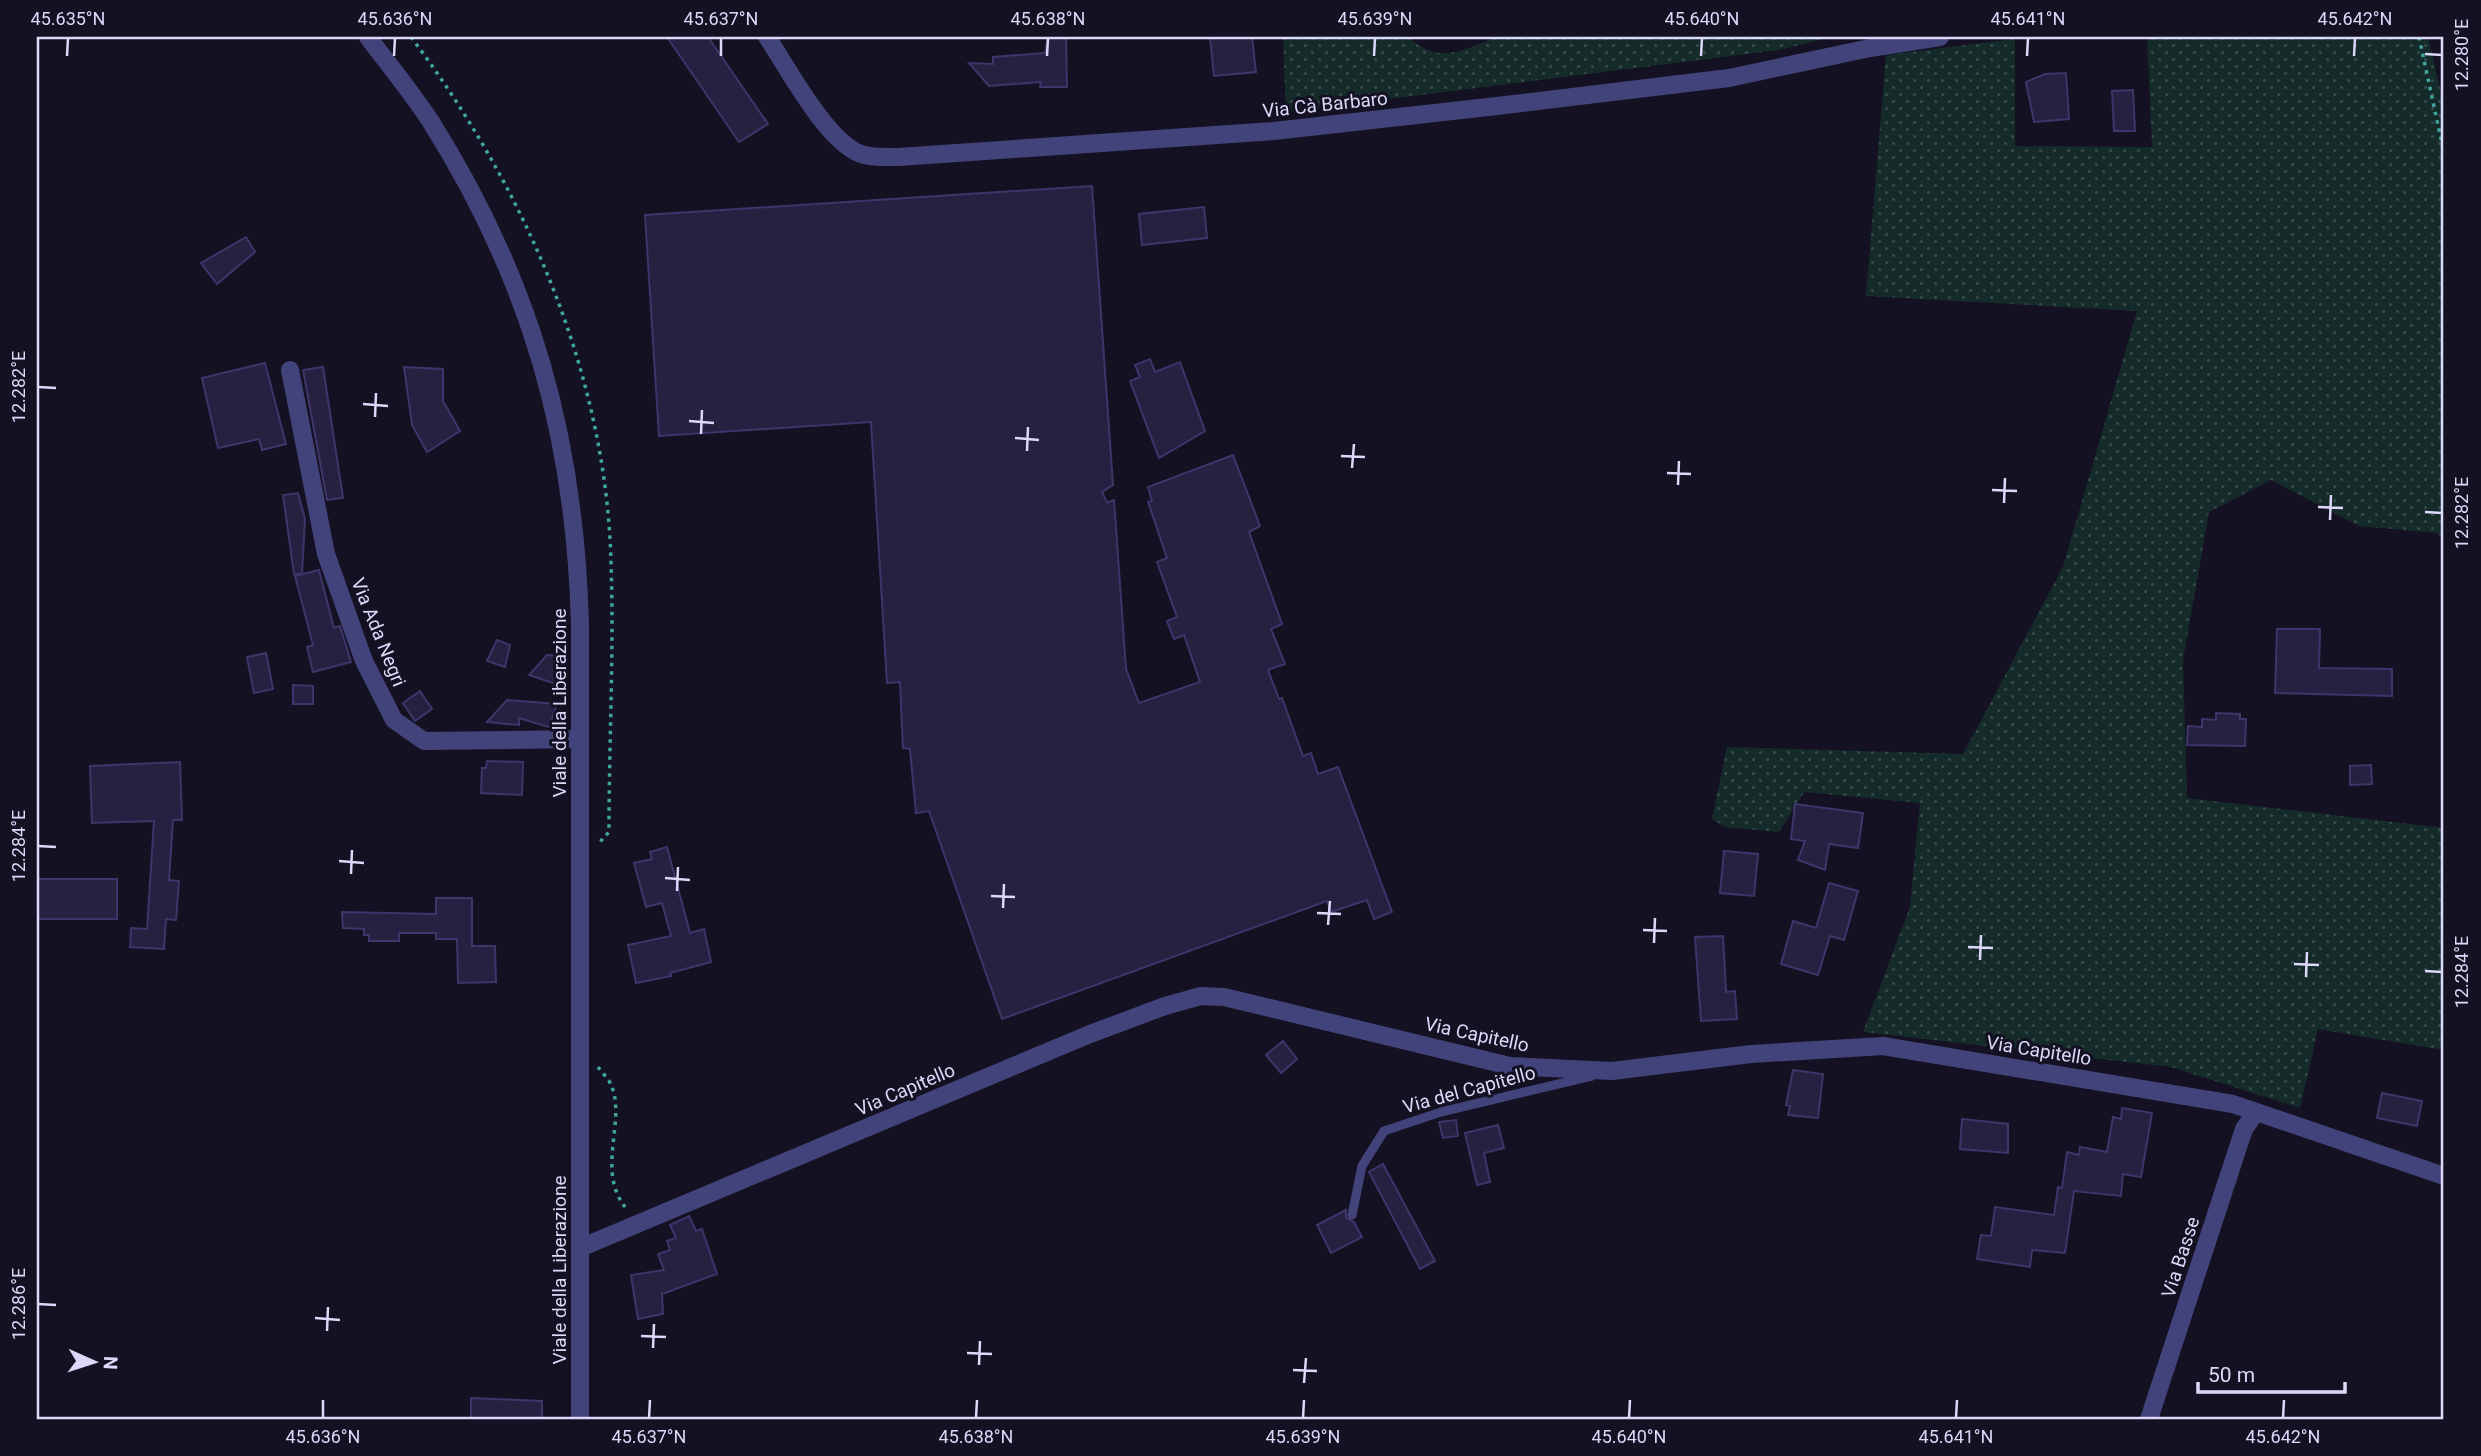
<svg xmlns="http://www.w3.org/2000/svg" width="2481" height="1456" font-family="Roboto,sans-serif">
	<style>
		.grass { fill: url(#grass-dots) }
		.building { fill: #262041; stroke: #3e356a; stroke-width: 2 }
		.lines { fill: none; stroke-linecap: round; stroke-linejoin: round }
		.path { stroke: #3fa69d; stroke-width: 3.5; stroke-dasharray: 3.5 5; stroke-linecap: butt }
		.service { stroke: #43437b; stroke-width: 9 }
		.minor { stroke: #43437b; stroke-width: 18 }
		.tertiary { stroke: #43437b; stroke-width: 18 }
		.ticks { fill: none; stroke: #dbd8fa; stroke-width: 2.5 }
		.labels { text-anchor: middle; stroke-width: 6; stroke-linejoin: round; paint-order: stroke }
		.street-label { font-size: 19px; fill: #dbd8fa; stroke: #141122 }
		.neatline { fill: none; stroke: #dbd8fa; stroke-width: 2.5 }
		.ticks-label { font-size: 18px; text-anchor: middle; fill: #dbd8fa }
	</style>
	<defs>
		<pattern id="grass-dots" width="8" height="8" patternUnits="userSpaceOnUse" patternTransform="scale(1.75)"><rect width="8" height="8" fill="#152b2a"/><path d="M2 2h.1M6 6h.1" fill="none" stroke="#36494a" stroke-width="1.8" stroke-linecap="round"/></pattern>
	</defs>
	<rect width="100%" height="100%" fill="#141122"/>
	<g class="grass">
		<path d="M1283,37H1408C1439,65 1462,51 1496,37H1832L1779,50L1286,112Z"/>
		<path d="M2147,37H2428L2444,106V539L2437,533L2359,526L2271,480L2209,512L2183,660L2187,798L2444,828V1050L2318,1029L2300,1108L2171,1067L1863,1032L1910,907L1920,803L1804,792L1779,832L1725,827L1712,819L1727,747L1963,754L2063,567L2137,311L1866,296L1886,55L2015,39V146L2152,147Z"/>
	</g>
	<g class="building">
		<path d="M667,37H708L768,124L739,142Z"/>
		<path d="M1048,37H1066L1067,87H1040L1041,82L989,86L969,63L993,64V57L1045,53Z"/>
		<path d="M1210,37H1252L1256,72L1214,76Z"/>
		<path d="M2066,73L2069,119L2034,122L2026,82L2045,74Z"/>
		<path d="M2133,90L2135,131H2114L2112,91Z"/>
		<path d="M1092,186L1113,485L1102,492L1107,503L1114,500L1126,669L1139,703L1200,682L1184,635L1174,639L1167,621L1177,617L1157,562L1167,558L1148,502L1152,501L1148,487L1233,455L1260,526L1249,532L1282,624L1271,629L1285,664L1268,670L1279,699L1282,698L1303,756L1311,753L1318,774L1338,767L1392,912L1374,919L1367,900L1331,912L1327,901L1002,1019L929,811L916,813L910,749L903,748L900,682L887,683L871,422L659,436L645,215Z"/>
		<path d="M1204,207L1207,238L1142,245L1139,214Z"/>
		<path d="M246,237L255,252L217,284L201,263Z"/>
		<path d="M1150,359L1155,372L1180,362L1205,431L1159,458L1130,381L1140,377L1135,365Z"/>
		<path d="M265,363L286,444L262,450L259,439L218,448L202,378Z"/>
		<path d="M323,367L343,498L327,500L303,370Z"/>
		<path d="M404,367L443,369V401L460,431L427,452L412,425Z"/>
		<path d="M298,493L305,519L302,574H294L283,495Z"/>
		<path d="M319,570L334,628L340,626L351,662L313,672L307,647L313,645L295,576Z"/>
		<path d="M2277,629H2320L2319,668L2392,669V696L2275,693Z"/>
		<path d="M497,640L510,645L505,667L487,661Z"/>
		<path d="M266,653L273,689L254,693L247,657Z"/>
		<path d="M547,655L566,656L565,687L529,675Z"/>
		<path d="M293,685L313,686V704H293Z"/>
		<path d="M420,691L432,709L415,721L403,703Z"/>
		<path d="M507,700L557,704L549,727L519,718V725L487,722Z"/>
		<path d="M2216,713L2240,714V719H2246L2245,746L2187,745L2188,726L2202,727V719L2216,720Z"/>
		<path d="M487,761L523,762L522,795L481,793L482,768H486Z"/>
		<path d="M180,762L182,820H173L169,880L179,881L176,920L166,919L164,949L130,947L131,928L147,929L154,821L92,823L90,766Z"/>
		<path d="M2371,765L2372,784L2350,785V766Z"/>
		<path d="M1795,804L1863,813L1858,848L1829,844L1825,870L1798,860L1805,841L1791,839Z"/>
		<path d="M667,847L690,933L704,929L711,962L670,973L671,976L636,983L628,945L671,936L662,903L646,907L634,863L652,859L650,852Z"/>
		<path d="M1724,851L1758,854L1754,896L1720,893Z"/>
		<rect x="37" y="879" width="80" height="40"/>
		<path d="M1829,883L1858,891L1844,940L1830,936L1818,975L1781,964L1793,921L1816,928Z"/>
		<path d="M436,898H472V946H495L496,982L458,983L457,939H436V933H399V941H369V935H364V929L343,928L342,912L436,914Z"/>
		<path d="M1723,936L1726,992L1735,991L1737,1019L1701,1021L1695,937Z"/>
		<path d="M1283,1041L1297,1059L1281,1073L1266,1055Z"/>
		<path d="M1793,1070L1823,1074L1818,1118L1788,1115L1790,1106L1786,1105Z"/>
		<path d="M2382,1093L2422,1101L2417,1126L2377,1118Z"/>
		<path d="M2122,1108L2152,1113L2141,1177L2123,1174L2121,1196L2074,1191L2065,1253L2032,1250L2030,1267L1977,1259L1981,1235L1991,1236L1995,1207L2054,1215L2058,1187L2062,1188L2067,1152L2079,1155L2080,1147L2107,1152L2113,1117L2121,1119Z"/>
		<path d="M1962,1119L2008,1124V1153L1960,1149Z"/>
		<path d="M1456,1120L1458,1136L1443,1138L1439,1122Z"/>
		<path d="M1498,1125L1504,1148L1484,1153L1490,1182L1477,1185L1465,1133Z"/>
		<path d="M1383,1164L1435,1261L1420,1269L1369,1172Z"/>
		<path d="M1346,1210V1218L1354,1222L1362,1237L1331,1253L1317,1225Z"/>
		<path d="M689,1216L696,1231L702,1229L717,1274L662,1294L663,1314L638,1319L631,1275L664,1270L658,1254L670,1250L667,1241L676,1238L670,1225Z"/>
		<path d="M471,1398L542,1401V1419H471Z"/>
	</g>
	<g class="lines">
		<g class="path">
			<path d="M411,37C524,187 606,372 611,562C614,652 609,742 609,832L598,844"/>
			<path d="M2419,37L2444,153"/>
			<path d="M598,1067C602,1073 609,1079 611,1085C627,1120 595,1171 626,1208"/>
		</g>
		<path class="service" d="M1352,1215L1362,1166L1384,1131L1441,1112L1592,1076"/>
		<g class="minor">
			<path d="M767,37C788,68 826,141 861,154C872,158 887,157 899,157L1274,131L1497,106L1729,78L1870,48L1940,37"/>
			<path d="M290,370L326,554L364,661L394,720L424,741L580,739"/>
			<path d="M580,1248L1090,1034L1165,1006L1201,996L1224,997L1510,1066L1612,1071L1751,1054L1883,1046L2233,1104L2444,1176"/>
			<path d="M2149,1419L2244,1129L2256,1112"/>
		</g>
		<path class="tertiary" d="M368,37C389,65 412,93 431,122C531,281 575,437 580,624V1419"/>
	</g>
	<path class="ticks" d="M2425,54L2442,55M67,56L68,38M394,56L395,38M721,56V38M1047,56L1048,38M1374,56L1375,38M1701,56L1702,38M2027,56L2028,38M2354,56L2355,38M38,387L56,388M363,404L388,406M375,417L376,393M689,421L714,423M701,434L702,410M1015,438L1039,440M1027,451L1028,427M1341,456L1365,457M1352,468L1354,444M1667,473L1691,474M1678,485L1679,461M1992,490L2017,491M2004,503L2005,478M2318,507L2343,508M2425,512L2442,513M2330,520L2331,495M38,846L56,847M339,861L364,863M351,874L352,850M665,878L690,880M677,891L678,867M991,896L1015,897M1003,908L1004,884M1317,913L1341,914M1328,925L1330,901M1643,930L1667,931M1654,943L1655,918M1968,947L1993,948M1980,960L1981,935M2294,964L2319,965M2425,971L2442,972M2306,977L2307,952M38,1304L56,1305M315,1318L340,1320M327,1331L328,1307M641,1336L666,1337M653,1348L654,1324M967,1353L992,1354M979,1365L980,1341M1293,1370L1317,1371M1304,1383L1306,1358M323,1418V1400M649,1418L650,1400M976,1418L977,1400M1303,1418L1304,1400M1629,1418L1630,1400M1956,1418L1957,1400M2283,1418L2284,1400"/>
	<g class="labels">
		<g class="street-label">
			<text transform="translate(1325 104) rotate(-6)" y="7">Via Cà Barbaro</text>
			<text transform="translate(379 632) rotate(68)" y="7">Via Ada Negri</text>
			<text transform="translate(559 703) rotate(-90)" y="7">Viale della Liberazione</text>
			<text transform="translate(1477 1034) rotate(12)" y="7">Via Capitello</text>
			<text transform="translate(2039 1050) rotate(9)" y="7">Via Capitello</text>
			<text transform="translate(905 1089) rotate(-23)" y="7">Via Capitello</text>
			<text transform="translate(1469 1089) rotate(-15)" y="7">Via del Capitello</text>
			<text transform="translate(2180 1257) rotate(-72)" y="7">Via Basse</text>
			<text transform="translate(559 1270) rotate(-90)" y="7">Viale della Liberazione</text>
		</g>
	</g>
	<rect width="2481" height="1456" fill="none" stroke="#141122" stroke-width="77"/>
	<g transform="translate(94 1362) rotate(93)" stroke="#141122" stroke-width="5" paint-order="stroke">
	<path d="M0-5L12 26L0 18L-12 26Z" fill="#dbd8fa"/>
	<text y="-10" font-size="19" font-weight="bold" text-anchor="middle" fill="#dbd8fa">N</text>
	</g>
	<path d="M2198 1382v10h147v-10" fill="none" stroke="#dbd8fa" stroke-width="3.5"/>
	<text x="2208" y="1382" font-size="21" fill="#dbd8fa" stroke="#141122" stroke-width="5" paint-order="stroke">50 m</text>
	<rect x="38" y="38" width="2404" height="1380" class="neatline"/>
	<g class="ticks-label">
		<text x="68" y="25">45.635°N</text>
		<text x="395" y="25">45.636°N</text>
		<text x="721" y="25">45.637°N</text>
		<text x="1048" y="25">45.638°N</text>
		<text x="1375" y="25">45.639°N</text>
		<text x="1702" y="25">45.640°N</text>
		<text x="2028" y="25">45.641°N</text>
		<text x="2355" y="25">45.642°N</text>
		<text transform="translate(2462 55) rotate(-90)" y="6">12.280°E</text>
		<text transform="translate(19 387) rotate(-90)" y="6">12.282°E</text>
		<text transform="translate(2462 513) rotate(-90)" y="6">12.282°E</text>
		<text transform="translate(19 846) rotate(-90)" y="6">12.284°E</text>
		<text transform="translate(2462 972) rotate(-90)" y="6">12.284°E</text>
		<text transform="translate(19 1304) rotate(-90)" y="6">12.286°E</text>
		<text x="323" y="1443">45.636°N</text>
		<text x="649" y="1443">45.637°N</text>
		<text x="976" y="1443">45.638°N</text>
		<text x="1303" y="1443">45.639°N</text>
		<text x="1629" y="1443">45.640°N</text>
		<text x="1956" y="1443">45.641°N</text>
		<text x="2283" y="1443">45.642°N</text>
	</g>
</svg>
